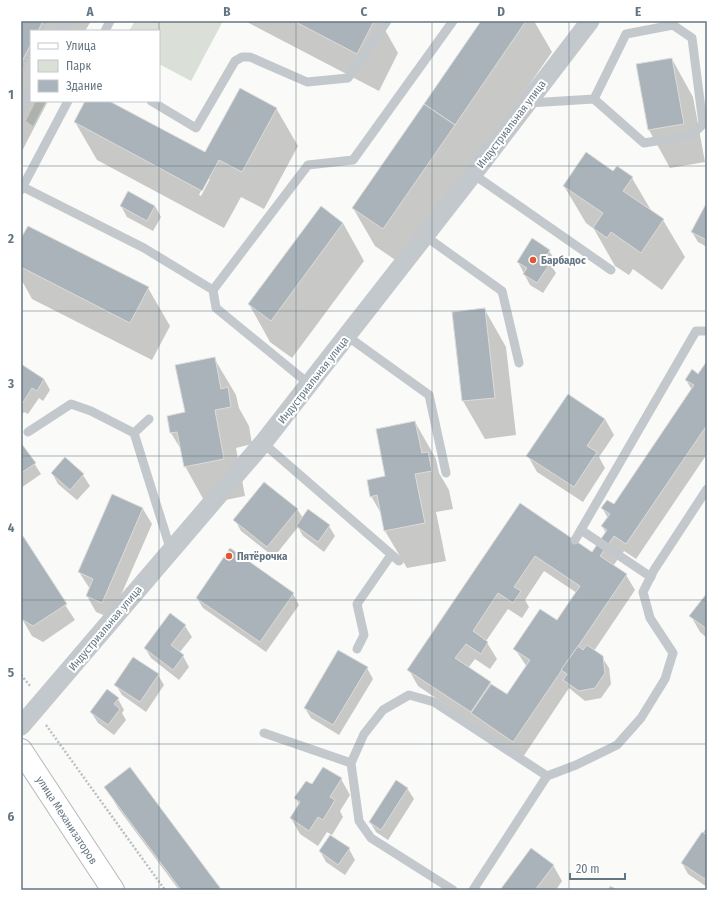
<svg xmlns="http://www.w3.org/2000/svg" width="728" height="911" font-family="'Fira Sans Condensed',sans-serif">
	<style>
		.green { fill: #dadfd7 }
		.shadow { fill: #0003; fill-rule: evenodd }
		.building { fill: #aab3b9; stroke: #dcdcda }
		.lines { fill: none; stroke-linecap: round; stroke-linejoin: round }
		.secondary-casing { stroke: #b3babf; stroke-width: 24 }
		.path { stroke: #bbbfc2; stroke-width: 2.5; stroke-dasharray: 2 2; stroke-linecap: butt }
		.lane { stroke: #c3c8cc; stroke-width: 9 }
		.street { stroke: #c3c8cc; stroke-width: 19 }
		.secondary { stroke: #fff; stroke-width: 22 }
		.grid { fill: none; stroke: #657683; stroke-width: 1; stroke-opacity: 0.55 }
		.poi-dot { fill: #e4572e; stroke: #fff; stroke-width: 1.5 }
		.labels { text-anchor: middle; stroke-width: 4; stroke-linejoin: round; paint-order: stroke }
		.street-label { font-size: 11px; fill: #657683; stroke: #fff }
		.poi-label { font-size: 11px; font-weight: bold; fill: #657683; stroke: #fff; text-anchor: start }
		.neatline { fill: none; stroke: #657683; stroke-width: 1.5 }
		.grid-label { font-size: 13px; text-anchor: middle; font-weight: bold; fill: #657683 }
	</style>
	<rect width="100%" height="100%" fill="#fafaf8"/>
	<g class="green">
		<path d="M135,21H223L191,81L159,64V31H129Z"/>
		<path d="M36,101H46L33,126L26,121Z"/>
	</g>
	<g class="shadow">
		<path d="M21,21H91L85,31H31V101H48L21,153Z"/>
		<path d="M245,21H380L398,53L379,91Z"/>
		<path d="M482,21H534L552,52L404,266L375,246L353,208Z"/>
		<path d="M672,59L693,97L705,162L670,168L649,130L637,65Z"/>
		<path d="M87,101H107L205,153L276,108L298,146L264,209L241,197L224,228L97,160L75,122ZM207,179H210L201,196L199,195Z"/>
		<path d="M617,167L632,178L652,212L663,220L685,257L662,290L633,269L629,275L615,266L594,229L586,223L564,186L613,172Z"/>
		<path d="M707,204V247L698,242L692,232Z"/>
		<path d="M121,206H155L161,217L153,231L127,217Z"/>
		<path d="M343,223L364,261L292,358L270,342L249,304Z"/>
		<path d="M21,240L148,288L170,326L152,360L32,299L21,279Z"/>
		<path d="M549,251L556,261L552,267L556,273L543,293L530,285L518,262Z"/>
		<path d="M485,310L506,347L516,435L485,439L463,401L454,313Z"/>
		<path d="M214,358L236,395L239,408L249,426L252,444L236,448L245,496L206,504L185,466L182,451L171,433L186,413Z"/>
		<path d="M707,362V454L636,559L624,551L613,566L626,575L635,590L594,651L602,657L609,668L611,684L601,698L585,701L569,688L523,757L418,686L409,670L520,504L593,553L606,533L602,526L608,518L602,508L614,506L692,390L686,380L699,375ZM544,571L577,593L557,622L515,649L527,667L508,696L468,668L475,659L490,669L497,659L486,641L508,609L522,618L529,607L525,600Z"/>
		<path d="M21,365L44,379L50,390L43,401L39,398L28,414L24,412L21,416Z"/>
		<path d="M605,419L614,435L599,457L605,468L583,502L537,472L528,456Z"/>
		<path d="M415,422L436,459L439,473L449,490L453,509L436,512L446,561L407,568L385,531L382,515L371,496L386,477Z"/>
		<path d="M21,443L41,474L21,488Z"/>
		<path d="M65,459L83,475L90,486L77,500L58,484L52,473Z"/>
		<path d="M143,509L152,524L111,618L96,612L87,596L90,589L79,572Z"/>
		<path d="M297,509L303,518L329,526L335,536L324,552L303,536L298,527L274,557L241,531L235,520Z"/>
		<path d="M21,538L75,620L43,642L32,636L21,617Z"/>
		<path d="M293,594L299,605L266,652L203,608L197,598Z"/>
		<path d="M707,595V638L700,632L691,616Z"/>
		<path d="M170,614L185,626L192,637L179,653L183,656L189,667L179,680L151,658L145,648Z"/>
		<path d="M367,668L373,679L339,735L311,718L305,708Z"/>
		<path d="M158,675L164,685L146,712L122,695L116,685Z"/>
		<path d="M118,699L124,710L122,713L126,720L114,735L98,723L91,712Z"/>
		<path d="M130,769L220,890H179L118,808L106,787Z"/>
		<path d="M341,779L350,795L340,811L343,817L332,835L327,832L318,846L300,834L291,818L299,805L296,798L312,786Z"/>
		<path d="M407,788L414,799L388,840L376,832L370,822Z"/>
		<path d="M707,827V887L688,874L682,863Z"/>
		<path d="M331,836L349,849L355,860L345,875L326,862L320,851Z"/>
		<path d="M553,865L562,881L556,890H501Z"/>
		<path d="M610,886L619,890H608Z"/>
	</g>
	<g class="building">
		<path d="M21,21H43L38,31H31V44L21,63Z"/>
		<path d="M294,21H374L357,54Z"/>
		<path d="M481,21H526L455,125L424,104Z"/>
		<path d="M672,58L684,124L648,130L636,64Z"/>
		<path d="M240,88L277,108L242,172L219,160L202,191L74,122L85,101H109L205,152Z"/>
		<path d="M424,104L455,125L383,229L352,208Z"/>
		<path d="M586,152L613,171L617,166L633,177L623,191L664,219L641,253L611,232L607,238L593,228L603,213L563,186Z"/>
		<path d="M128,191L155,206L147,221L120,206Z"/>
		<path d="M707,202V240L691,232Z"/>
		<path d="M321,206L343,223L271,321L248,304Z"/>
		<path d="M28,226L149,287L130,323L21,267V238Z"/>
		<path d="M532,238L550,250L545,258L551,262L537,283L523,274L527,268L517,262Z"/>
		<path d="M485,308L495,398L462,401L452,312Z"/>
		<path d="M215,357L221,389L228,387L231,407L215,410L224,459L184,467L177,432L170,433L167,416L185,412L175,365Z"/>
		<path d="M707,361V425L626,544L614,536L600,556L627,574L513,742L471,713L491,684L507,694L530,660L513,649L540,609L557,620L580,586L535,556L514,587L521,591L513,603L498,593L473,631L488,642L481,654L466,644L455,658L491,682L471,712L407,670L520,503L592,552L607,530L601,526L610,514L601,508L607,500L614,504L694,385L685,380L692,369L698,374Z"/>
		<path d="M21,364L44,379L37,391L32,388L22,404Z"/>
		<path d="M568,394L605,419L587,446L597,452L574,487L526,456Z"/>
		<path d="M415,421L422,453L428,452L432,471L415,474L425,523L384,531L377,495L370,497L367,480L385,476L376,429Z"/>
		<path d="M21,443L36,463L21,473Z"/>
		<path d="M65,457L84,474L70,490L51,473Z"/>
		<path d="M264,482L298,509L267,547L233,520Z"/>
		<path d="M112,494L143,508L102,603L86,596L93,579L78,572Z"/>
		<path d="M308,509L330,525L318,542L296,526Z"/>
		<path d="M23,536L67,604L33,626L21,619V537Z"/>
		<path d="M230,548L294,593L260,642L196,598Z"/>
		<path d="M707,593V629L689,616Z"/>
		<path d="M170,613L186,625L171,645L184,655L173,670L144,648Z"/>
		<path d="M587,645L603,656L605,673L595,688L579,691L563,680L567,674L561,670L578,646L583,650Z"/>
		<path d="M338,650L368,667L333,725L304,708Z"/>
		<path d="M133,657L159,674L140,702L114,685Z"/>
		<path d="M107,689L119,698L114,704L120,709L108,725L90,712Z"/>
		<path d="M130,767L221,889L220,890H181L104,787Z"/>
		<path d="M323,767L342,778L330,797L335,800L323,820L318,817L309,831L290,818L300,802L294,798L306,781L312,784Z"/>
		<path d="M396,780L408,788L381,830L369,822Z"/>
		<path d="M702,832L707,835V875L705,879L681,863Z"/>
		<path d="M330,835L350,848L338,865L319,851Z"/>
		<path d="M531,848L554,865L535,890H500Z"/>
	</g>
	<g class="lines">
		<g class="secondary-casing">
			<path id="secondary" d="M21,750L113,890"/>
		</g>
		<g class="path">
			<path d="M41,31L46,21"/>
			<path d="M21,69L31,50"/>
			<path d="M21,675L31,687"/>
			<path d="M46,725L165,890"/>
		</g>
		<g class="lane">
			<path d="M61,31L66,21"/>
			<path d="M105,31L110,21"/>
			<path d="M151,101L196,128L235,61L242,57H250L307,82L348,78L387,21"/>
			<path d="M529,103L594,99L644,143L692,135L703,124L692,38L673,25L626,34L594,99"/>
			<path d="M21,109L31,90"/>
			<path d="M473,174L611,270"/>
			<path d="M23,187L144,248L213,290L216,308L309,384"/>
			<path d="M21,190L68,101"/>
			<path d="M425,236L502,291L519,363"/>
			<path d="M213,290L308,165L353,160L453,21"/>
			<path d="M347,336L429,395L446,473"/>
			<path d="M28,432L71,404L91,411L134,433L171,551"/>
			<path d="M134,433L149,419"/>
			<path d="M263,443L399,561"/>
			<path d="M581,530L651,577"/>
			<path d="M575,540L696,331H707"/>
			<path d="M357,649L364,635L357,604L391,555"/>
			<path d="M264,733L351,763"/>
			<path d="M453,890L371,838L359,821L351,763L364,734L383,710L409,695L434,702L547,776"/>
			<path d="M473,890L547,776L576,765L617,745L641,718L665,679L673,653L650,618L643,592L654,570L707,489"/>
		</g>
		<path class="street" d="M21,726L263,443L473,174L590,21"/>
		<use href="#secondary" class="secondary"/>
	</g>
	<path class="grid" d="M159,21V31M296,21V890M432,21V890M569,21V890M159,101V890M21,166H707M21,311H707M21,456H707M21,600H707M21,744H707"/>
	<g class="poi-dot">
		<circle cx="533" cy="260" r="4"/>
		<circle cx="229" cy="556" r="4"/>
	</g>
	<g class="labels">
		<g class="street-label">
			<text transform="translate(511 124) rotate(-53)" y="4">Индустриальная улица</text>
			<text transform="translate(313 380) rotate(-52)" y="4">Индустриальная улица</text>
			<text transform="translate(105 628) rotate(-50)" y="4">Индустриальная улица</text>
			<text transform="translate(67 820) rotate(57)" y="4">улица Механизаторов</text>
		</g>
		<g class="poi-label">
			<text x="541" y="264">Барбадос</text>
			<text x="237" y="560">Пятёрочка</text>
		</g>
	</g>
	<rect width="728" height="911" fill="none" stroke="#ffffff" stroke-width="44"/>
	<rect x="30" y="30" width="130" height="72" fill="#ffffff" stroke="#c1c8cd"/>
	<rect x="38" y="43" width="20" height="6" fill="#ffffff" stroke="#c1c8cd"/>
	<text x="66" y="50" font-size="12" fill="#657683">Улица</text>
	<rect x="38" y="60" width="20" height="12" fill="#dadfd7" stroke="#c1c8cd"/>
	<text x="66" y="70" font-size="12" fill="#657683">Парк</text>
	<rect x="38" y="80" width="20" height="12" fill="#aab3b9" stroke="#c1c8cd"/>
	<text x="66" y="90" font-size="12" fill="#657683">Здание</text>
	<path d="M570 873v6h55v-6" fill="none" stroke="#657683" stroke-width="2"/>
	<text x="576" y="873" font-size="12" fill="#657683" stroke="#ffffff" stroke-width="3" paint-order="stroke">20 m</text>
	<rect x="22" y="22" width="684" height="867" class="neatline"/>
	<g class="grid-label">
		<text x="90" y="16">A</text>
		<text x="227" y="16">B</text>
		<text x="364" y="16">C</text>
		<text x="501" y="16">D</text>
		<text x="638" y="16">E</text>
		<text x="11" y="99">1</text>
		<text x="11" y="243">2</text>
		<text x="11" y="388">3</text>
		<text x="11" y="532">4</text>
		<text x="11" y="677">5</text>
		<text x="11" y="821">6</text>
	</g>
</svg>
